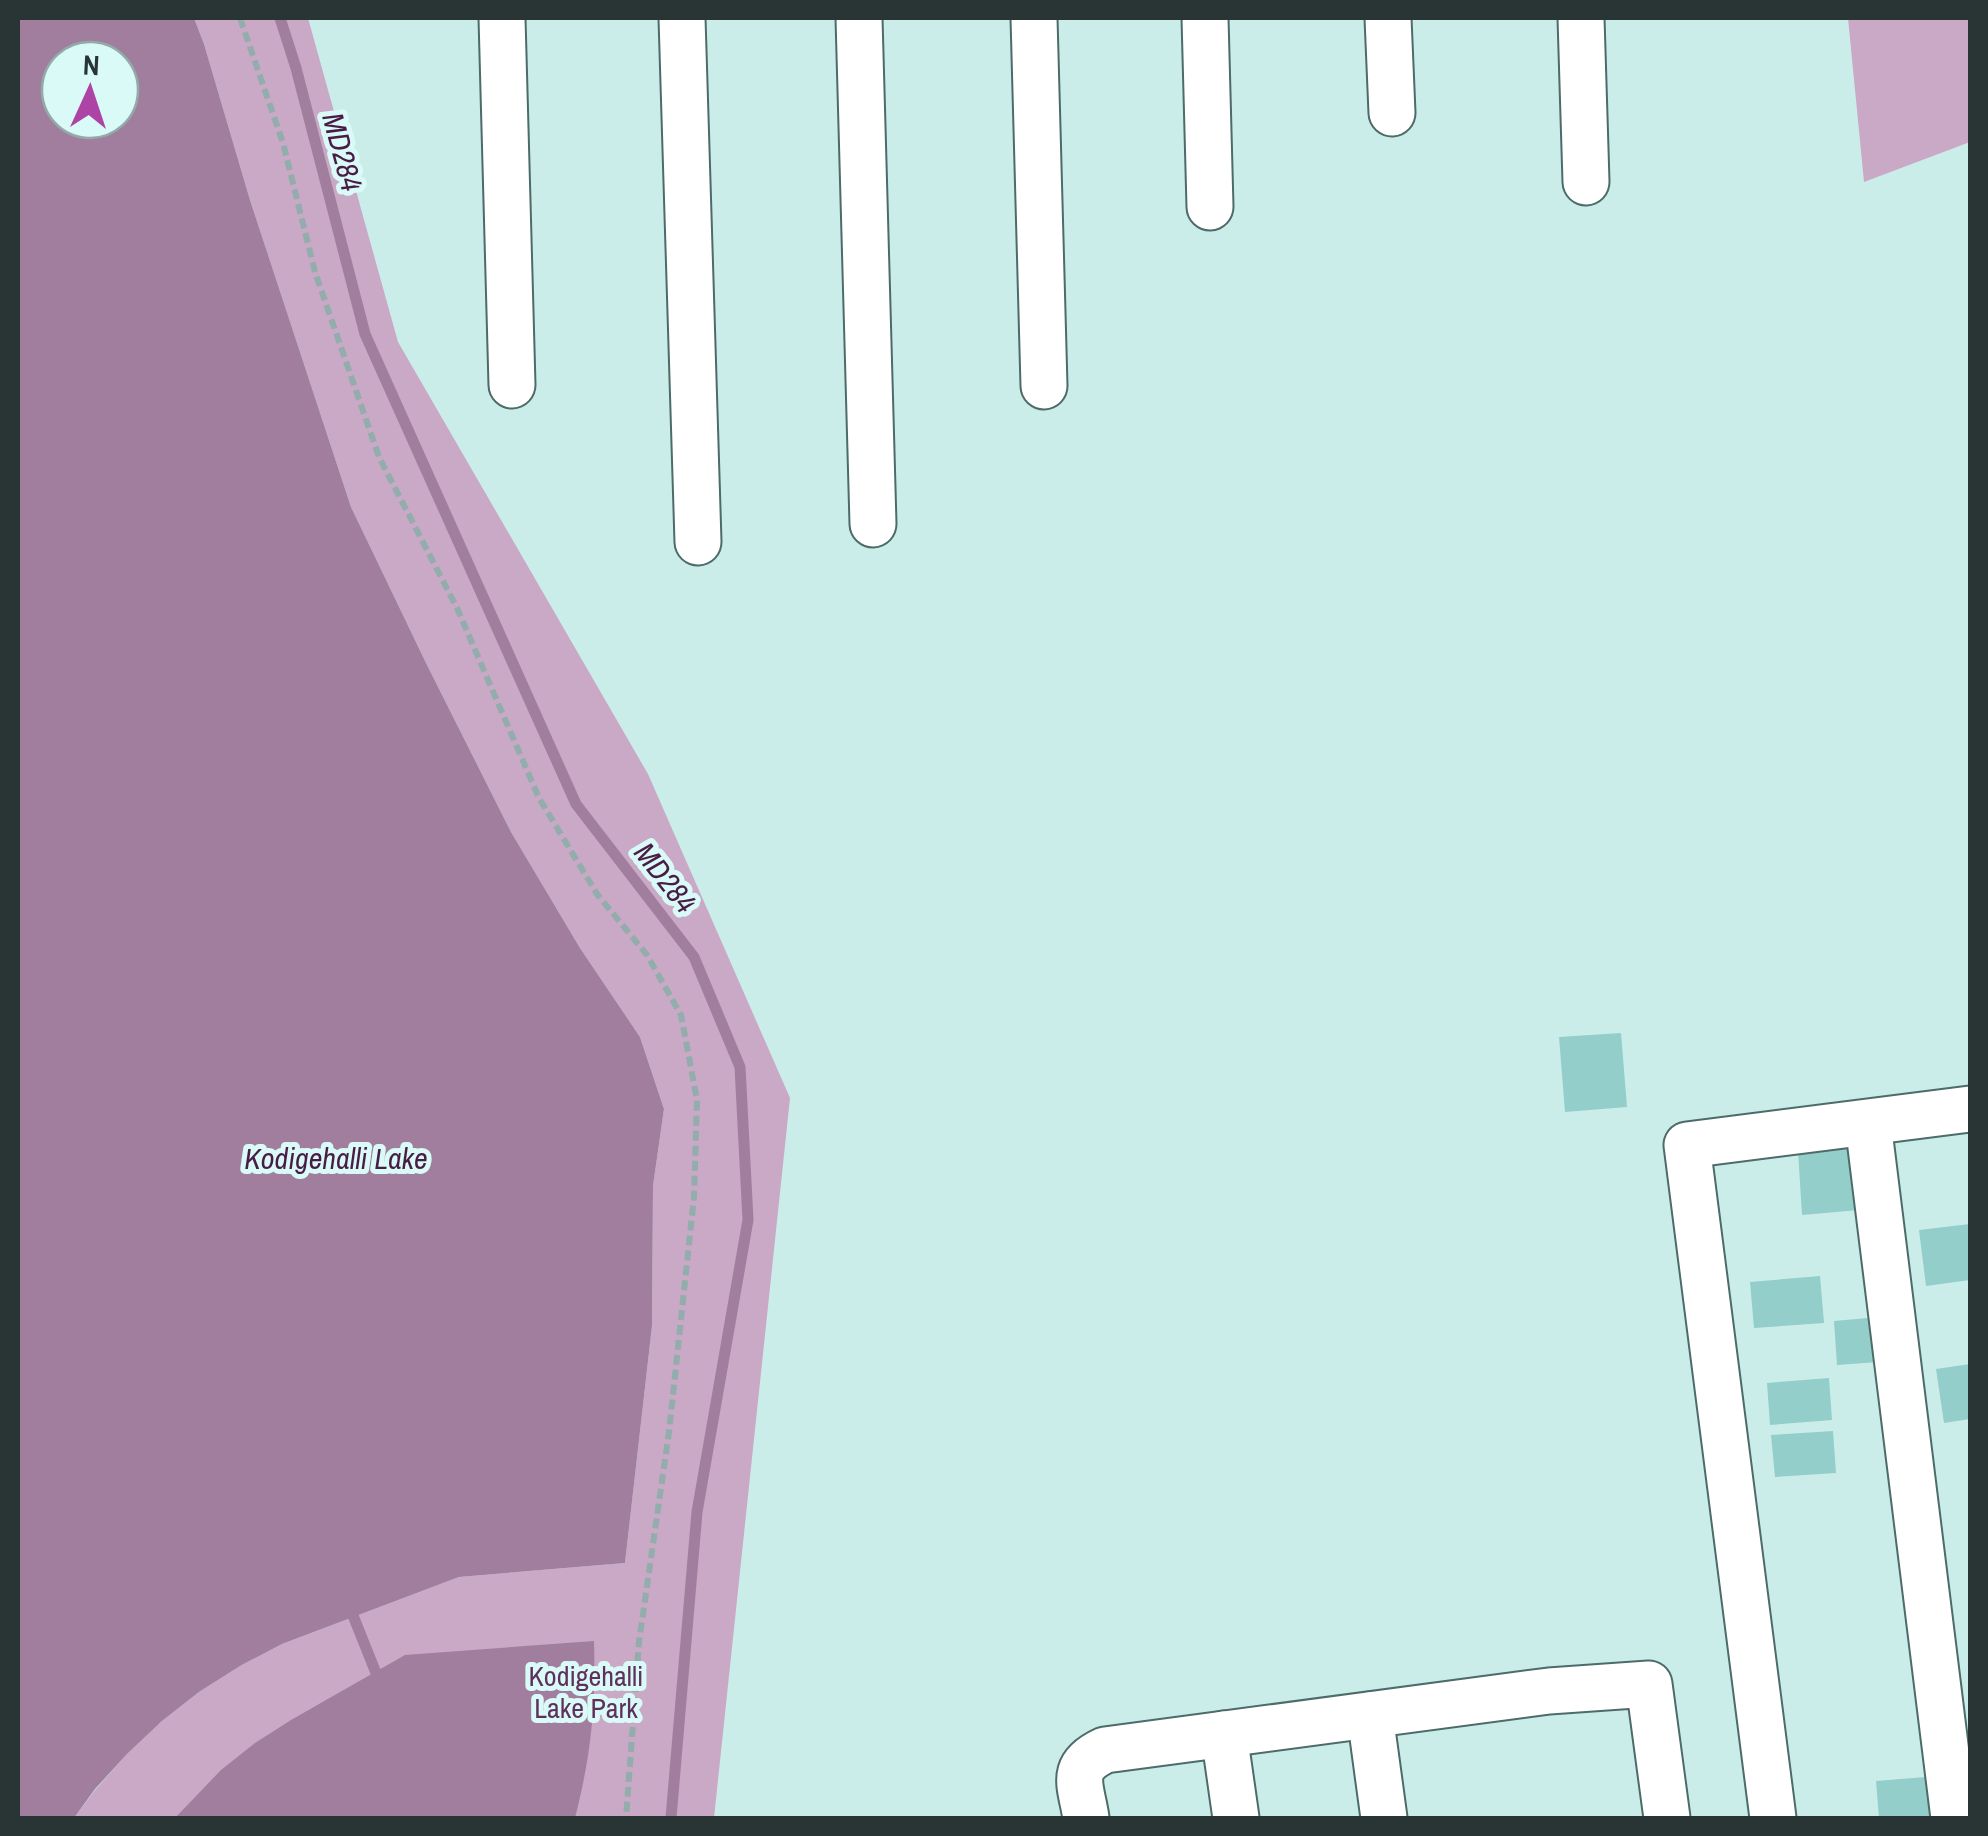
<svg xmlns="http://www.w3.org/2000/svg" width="1988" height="1836" font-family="'Archivo Narrow',sans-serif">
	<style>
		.green { fill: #c9a9c5 }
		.water { fill: #a17e9d; fill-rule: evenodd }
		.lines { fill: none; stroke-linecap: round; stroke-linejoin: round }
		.stream { stroke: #a17e9d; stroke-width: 11 }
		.building { fill: #93ceca }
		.minor-casing { stroke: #4d6b68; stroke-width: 49 }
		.path { stroke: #92adab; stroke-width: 6; stroke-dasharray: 10 5; stroke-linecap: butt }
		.minor { stroke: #fff; stroke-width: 45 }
		.labels { text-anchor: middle; stroke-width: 10; stroke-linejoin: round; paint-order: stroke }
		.park-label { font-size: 28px; fill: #5f305b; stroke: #d9faf7 }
		.water-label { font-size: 30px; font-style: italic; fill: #491c46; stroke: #d9faf7 }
	</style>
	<rect width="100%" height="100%" fill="#cbedea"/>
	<g class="green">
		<path d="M194,18H308L398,342L648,774L790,1098L714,1818H74L95,1790L127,1754L162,1721L199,1692L240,1666L282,1644L459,1577L625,1563L652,1326L653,1186L664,1109L640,1037L580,948L511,832L427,665L351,507L250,200L204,44Z"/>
		<path d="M1848,18H1970V142L1864,182Z"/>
	</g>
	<g class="water">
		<path d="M18,18H194L204,44L250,200L351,507L427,665L511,832L580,948L640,1037L664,1109L653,1186L652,1326L625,1563L459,1577L282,1644L240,1666L199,1692L162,1721L127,1754L95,1789L74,1818H18ZM60,60H120V120H60Z"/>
		<path d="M594,1641C596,1707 591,1755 575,1818H175L221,1770L255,1743L291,1720L405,1655Z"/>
	</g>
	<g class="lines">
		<g class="stream">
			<path d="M280,18L296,68L365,334L576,804L694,957L740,1067L748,1220L697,1512L671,1818"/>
			<path d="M348,1603L380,1683"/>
		</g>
	</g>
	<g class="building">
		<path d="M1621,1033L1627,1107L1565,1112L1559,1037Z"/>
		<path d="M1854,1147L1859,1210L1802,1215L1798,1151Z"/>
		<path d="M1970,1224V1280L1926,1286L1919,1230Z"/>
		<path d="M1820,1276L1824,1323L1754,1328L1750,1282Z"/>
		<path d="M1890,1316L1893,1361L1837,1365L1834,1321Z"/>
		<path d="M1970,1364V1419L1944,1423L1936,1369Z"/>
		<path d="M1829,1378L1832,1420L1770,1425L1767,1383Z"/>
		<path d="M1833,1431L1836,1473L1775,1477L1771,1435Z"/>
		<path d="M1938,1776L1942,1818H1879L1876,1781Z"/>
	</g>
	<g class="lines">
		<g class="minor-casing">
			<g id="minor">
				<path d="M502,18L512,385"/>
				<path d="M682,18L698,542"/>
				<path d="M859,18L873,524"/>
				<path d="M1034,18L1044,386"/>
				<path d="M1205,18L1210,207"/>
				<path d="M1388,18L1392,113"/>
				<path d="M1581,18L1586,182"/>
				<path d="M1868,1123L1954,1818"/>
				<path d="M1370,1715L1384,1818"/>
				<path d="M1224,1734L1236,1818"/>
				<path d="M1086,1818C1081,1785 1068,1767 1105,1750L1549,1691L1649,1684L1667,1818"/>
				<path d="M1773,1818L1687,1145L1970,1109"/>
			</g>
		</g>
		<path class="path" d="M240,18L283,143L315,272L379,457L457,608L539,798L597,894L647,955L681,1015L697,1100L694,1197L669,1432L639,1642L626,1818"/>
		<use href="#minor" class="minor"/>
	</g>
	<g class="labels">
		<g class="park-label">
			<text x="586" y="1686">Kodigehalli<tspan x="586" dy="32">Lake Park</tspan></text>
		</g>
		<g class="water-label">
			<text transform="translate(342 152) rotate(75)" y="10">MD284</text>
			<text transform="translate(665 878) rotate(52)" y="10">MD284</text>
			<text x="336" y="1169">Kodigehalli Lake</text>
		</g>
	</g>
	<rect width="1988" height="1836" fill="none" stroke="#283534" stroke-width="40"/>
	<g transform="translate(90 90) rotate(3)"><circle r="48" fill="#d9faf7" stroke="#92aba9" stroke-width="2.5"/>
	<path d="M0-8L18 38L0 25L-18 38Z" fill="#ac43a5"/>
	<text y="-15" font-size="28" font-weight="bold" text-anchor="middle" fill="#283534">N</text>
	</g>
</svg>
